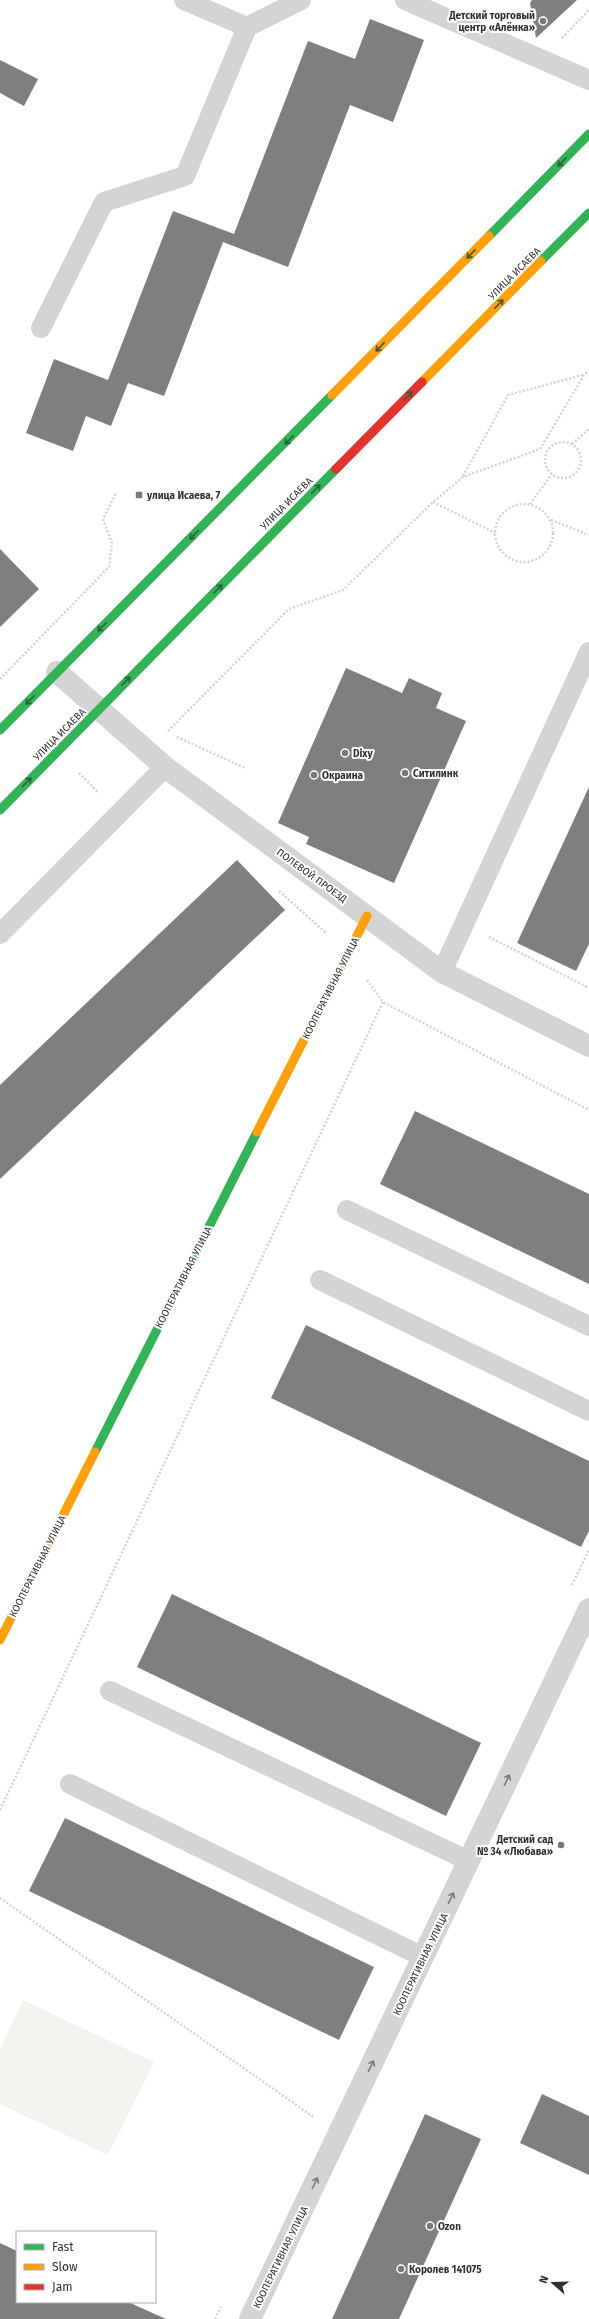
<svg xmlns="http://www.w3.org/2000/svg" width="589" height="2319" font-family="'Fira Sans',sans-serif">
	<style>
		.green { fill: #f1f3ed }
		.building { fill: #7f7f7f }
		.lines { fill: none; stroke-linecap: round; stroke-linejoin: round }
		.path { stroke: #d3d3d3; stroke-width: 2.5; stroke-dasharray: 2 2; stroke-linecap: butt }
		.lane { stroke: #d4d4d4; stroke-width: 20 }
		.street { stroke: #d4d4d4; stroke-width: 22 }
		.fast { stroke: #30b455; stroke-width: 9 }
		.slow { stroke: #ff9f0a; stroke-width: 9 }
		.jam { stroke: #e5322d; stroke-width: 9 }
		.oneway { stroke: #2f5e3c }
		.oneway2 { stroke: #797979 }
		.poi-dot { fill: #787878; stroke: #fff; stroke-width: 1.5 }
		.labels { text-anchor: middle; stroke-width: 4; stroke-linejoin: round; paint-order: stroke }
		.poi-label { font-size: 10px; font-weight: bold; fill: #2f2f2f; stroke: #fff; text-anchor: start }
		.street-label { font-size: 10px; fill: #2f2f2f; stroke: #fff }
	</style>
	<rect width="100%" height="100%" fill="#fff"/>
	<path class="green" d="M23,2000L154,2062L108,2155L0,2104V2050Z"/>
	<g class="building">
		<path d="M532,0H577L536,38L530,3Z"/>
		<path d="M370,19L424,40L393,122L350,105L288,267L223,242L164,396L128,383L111,426L86,416L73,451L26,433L54,359L108,380L173,211L234,234L308,41L355,59Z"/>
		<path d="M0,60L38,79L24,106L0,93Z"/>
		<path d="M0,549L39,589L0,627Z"/>
		<path d="M346,668L402,693L409,678L442,693L436,708L466,721L394,883L306,844L309,837L278,823Z"/>
		<path d="M589,787V944L576,971L517,943Z"/>
		<path d="M237,860L285,910L0,1179V1085Z"/>
		<path d="M415,1111L589,1194V1284L380,1184Z"/>
		<path d="M306,1325L589,1461V1531L581,1547L271,1398Z"/>
		<path d="M172,1594L481,1743L446,1816L137,1667Z"/>
		<path d="M65,1818L374,1967L339,2040L29,1891Z"/>
		<path d="M542,2094L589,2116V2175L520,2143Z"/>
		<path d="M425,2114L481,2139L399,2319H332Z"/>
		<path d="M0,2243L17,2251V2302H128L166,2319H0Z"/>
	</g>
	<g class="lines">
		<g class="path">
			<path d="M562,38L589,10"/>
			<circle cx="563" cy="460" r="18"/>
			<path d="M572,444L589,429"/>
			<path d="M463,476L508,395L583,375"/>
			<path d="M433,502L495,533"/>
			<circle cx="524" cy="533" r="29"/>
			<path d="M530,504L552,474"/>
			<path d="M551,520L589,535"/>
			<path d="M0,679L109,567L112,543L103,519L116,493"/>
			<path d="M168,731L289,609L343,590L433,502L463,477L540,449L584,375L589,370"/>
			<path d="M177,737L245,768"/>
			<path d="M79,773L99,793"/>
			<path d="M279,891L326,933"/>
			<path d="M489,937L589,988"/>
			<path d="M367,980L383,1002L589,1110"/>
			<path d="M572,1585L589,1550"/>
			<path d="M0,1810L383,1002"/>
			<path d="M0,1898L315,2118"/>
			<path d="M215,2319L221,2307"/>
		</g>
		<g class="lane">
			<path d="M184,0L247,27"/>
			<path d="M405,0L589,80"/>
			<path d="M41,328L104,202L185,176L247,27L301,0"/>
			<path d="M0,934L165,767"/>
			<path d="M442,972L589,652"/>
			<path d="M347,1210L589,1326"/>
			<path d="M320,1280L589,1411"/>
			<path d="M110,1691L469,1861"/>
			<path d="M70,1784L423,1957"/>
		</g>
		<g class="street">
			<path d="M57,672L165,767L442,972L589,1046"/>
			<path d="M250,2319L589,1609"/>
		</g>
		<g class="fast">
			<path d="M489,236L589,134"/>
			<path d="M541,261L589,213"/>
			<path d="M0,730L332,395"/>
			<path d="M0,810L336,469"/>
			<path d="M95,1452L257,1132"/>
		</g>
		<g class="slow">
			<path d="M422,382L541,261"/>
			<path d="M332,395L489,236"/>
			<path d="M257,1132L367,916"/>
			<path d="M0,1640L95,1452"/>
		</g>
		<path class="jam" d="M336,469L422,382"/>
	</g>
	<defs><path id="oneway-shaft" d="M-6 0H5M1.5-3L5.5 0L1.5 3" fill="none" stroke-width="1.6" stroke-linecap="round" stroke-linejoin="round"/></defs>
	<g class="oneway">
		<use href="#oneway-shaft" transform="translate(562 162) rotate(134)"/>
		<use href="#oneway-shaft" transform="translate(471 254) rotate(134)"/>
		<use href="#oneway-shaft" transform="translate(499 304) rotate(-45)"/>
		<use href="#oneway-shaft" transform="translate(380 347) rotate(134)"/>
		<use href="#oneway-shaft" transform="translate(408 396) rotate(-45)"/>
		<use href="#oneway-shaft" transform="translate(289 440) rotate(134)"/>
		<use href="#oneway-shaft" transform="translate(316 489) rotate(-45)"/>
		<use href="#oneway-shaft" transform="translate(194 535) rotate(135)"/>
		<use href="#oneway-shaft" transform="translate(218 589) rotate(-45)"/>
		<use href="#oneway-shaft" transform="translate(102 627) rotate(135)"/>
		<use href="#oneway-shaft" transform="translate(126 681) rotate(-45)"/>
		<use href="#oneway-shaft" transform="translate(30 700) rotate(135)"/>
		<use href="#oneway-shaft" transform="translate(27 782) rotate(-45)"/>
	</g>
	<g class="oneway2">
		<use href="#oneway-shaft" transform="translate(507 1780) rotate(-64)"/>
		<use href="#oneway-shaft" transform="translate(451 1898) rotate(-64)"/>
		<use href="#oneway-shaft" transform="translate(371 2066) rotate(-64)"/>
		<use href="#oneway-shaft" transform="translate(315 2183) rotate(-64)"/>
	</g>
	<g class="poi-dot">
		<circle cx="543" cy="21" r="4"/>
		<rect x="135" y="491" width="8" height="8" rx="2"/>
		<circle cx="345" cy="753" r="4"/>
		<circle cx="405" cy="773" r="4"/>
		<circle cx="314" cy="775" r="4"/>
		<circle cx="561" cy="1845" r="4"/>
		<circle cx="430" cy="2226" r="4"/>
		<circle cx="401" cy="2269" r="4"/>
	</g>
	<g class="labels">
		<g class="poi-label">
			<text x="535" y="19" text-anchor="end">Детский торговый<tspan x="535" dy="12">центр «Алёнка»</tspan></text>
			<text x="147" y="499">улица Исаева, 7</text>
			<text x="353" y="757">Dixy</text>
			<text x="413" y="777">Ситилинк</text>
			<text x="322" y="779">Окраина</text>
			<text x="553" y="1843" text-anchor="end">Детский сад<tspan x="553" dy="12">№ 34 «Любава»</tspan></text>
			<text x="438" y="2230">Ozon</text>
			<text x="409" y="2273">Королев 141075</text>
		</g>
		<g class="street-label">
			<text transform="translate(514 273) rotate(-45)" y="4">УЛИЦА ИСАЕВА</text>
			<text transform="translate(286 503) rotate(-45)" y="4">УЛИЦА ИСАЕВА</text>
			<text transform="translate(59 734) rotate(-45)" y="4">УЛИЦА ИСАЕВА</text>
			<text transform="translate(312 875) rotate(36)" y="4">ПОЛЕВОЙ ПРОЕЗД</text>
			<text transform="translate(330 988) rotate(-63)" y="4">КООПЕРАТИВНАЯ УЛИЦА</text>
			<text transform="translate(183 1277) rotate(-63)" y="4">КООПЕРАТИВНАЯ УЛИЦА</text>
			<text transform="translate(37 1566) rotate(-63)" y="4">КООПЕРАТИВНАЯ УЛИЦА</text>
			<text transform="translate(420 1964) rotate(-64)" y="4">КООПЕРАТИВНАЯ УЛИЦА</text>
			<text transform="translate(280 2257) rotate(-64)" y="4">КООПЕРАТИВНАЯ УЛИЦА</text>
		</g>
	</g>
	<rect x="16" y="2231" width="140" height="72" fill="#ffffff" stroke="#acacac"/>
	<rect x="24" y="2244" width="20" height="6" fill="#30b455" stroke="#acacac"/>
	<text x="52" y="2251" font-size="12" fill="#2f2f2f">Fast</text>
	<rect x="24" y="2264" width="20" height="6" fill="#ff9f0a" stroke="#acacac"/>
	<text x="52" y="2271" font-size="12" fill="#2f2f2f">Slow</text>
	<rect x="24" y="2284" width="20" height="6" fill="#e5322d" stroke="#acacac"/>
	<text x="52" y="2291" font-size="12" fill="#2f2f2f">Jam</text>
	<g transform="translate(553 2283) rotate(290)" stroke="#ffffff" stroke-width="3" paint-order="stroke">
	<path d="M0-3L7 15L0 10L-7 15Z" fill="#2f2f2f"/>
	<text y="-6" font-size="11" font-weight="bold" text-anchor="middle" fill="#2f2f2f">N</text>
	</g>
</svg>
